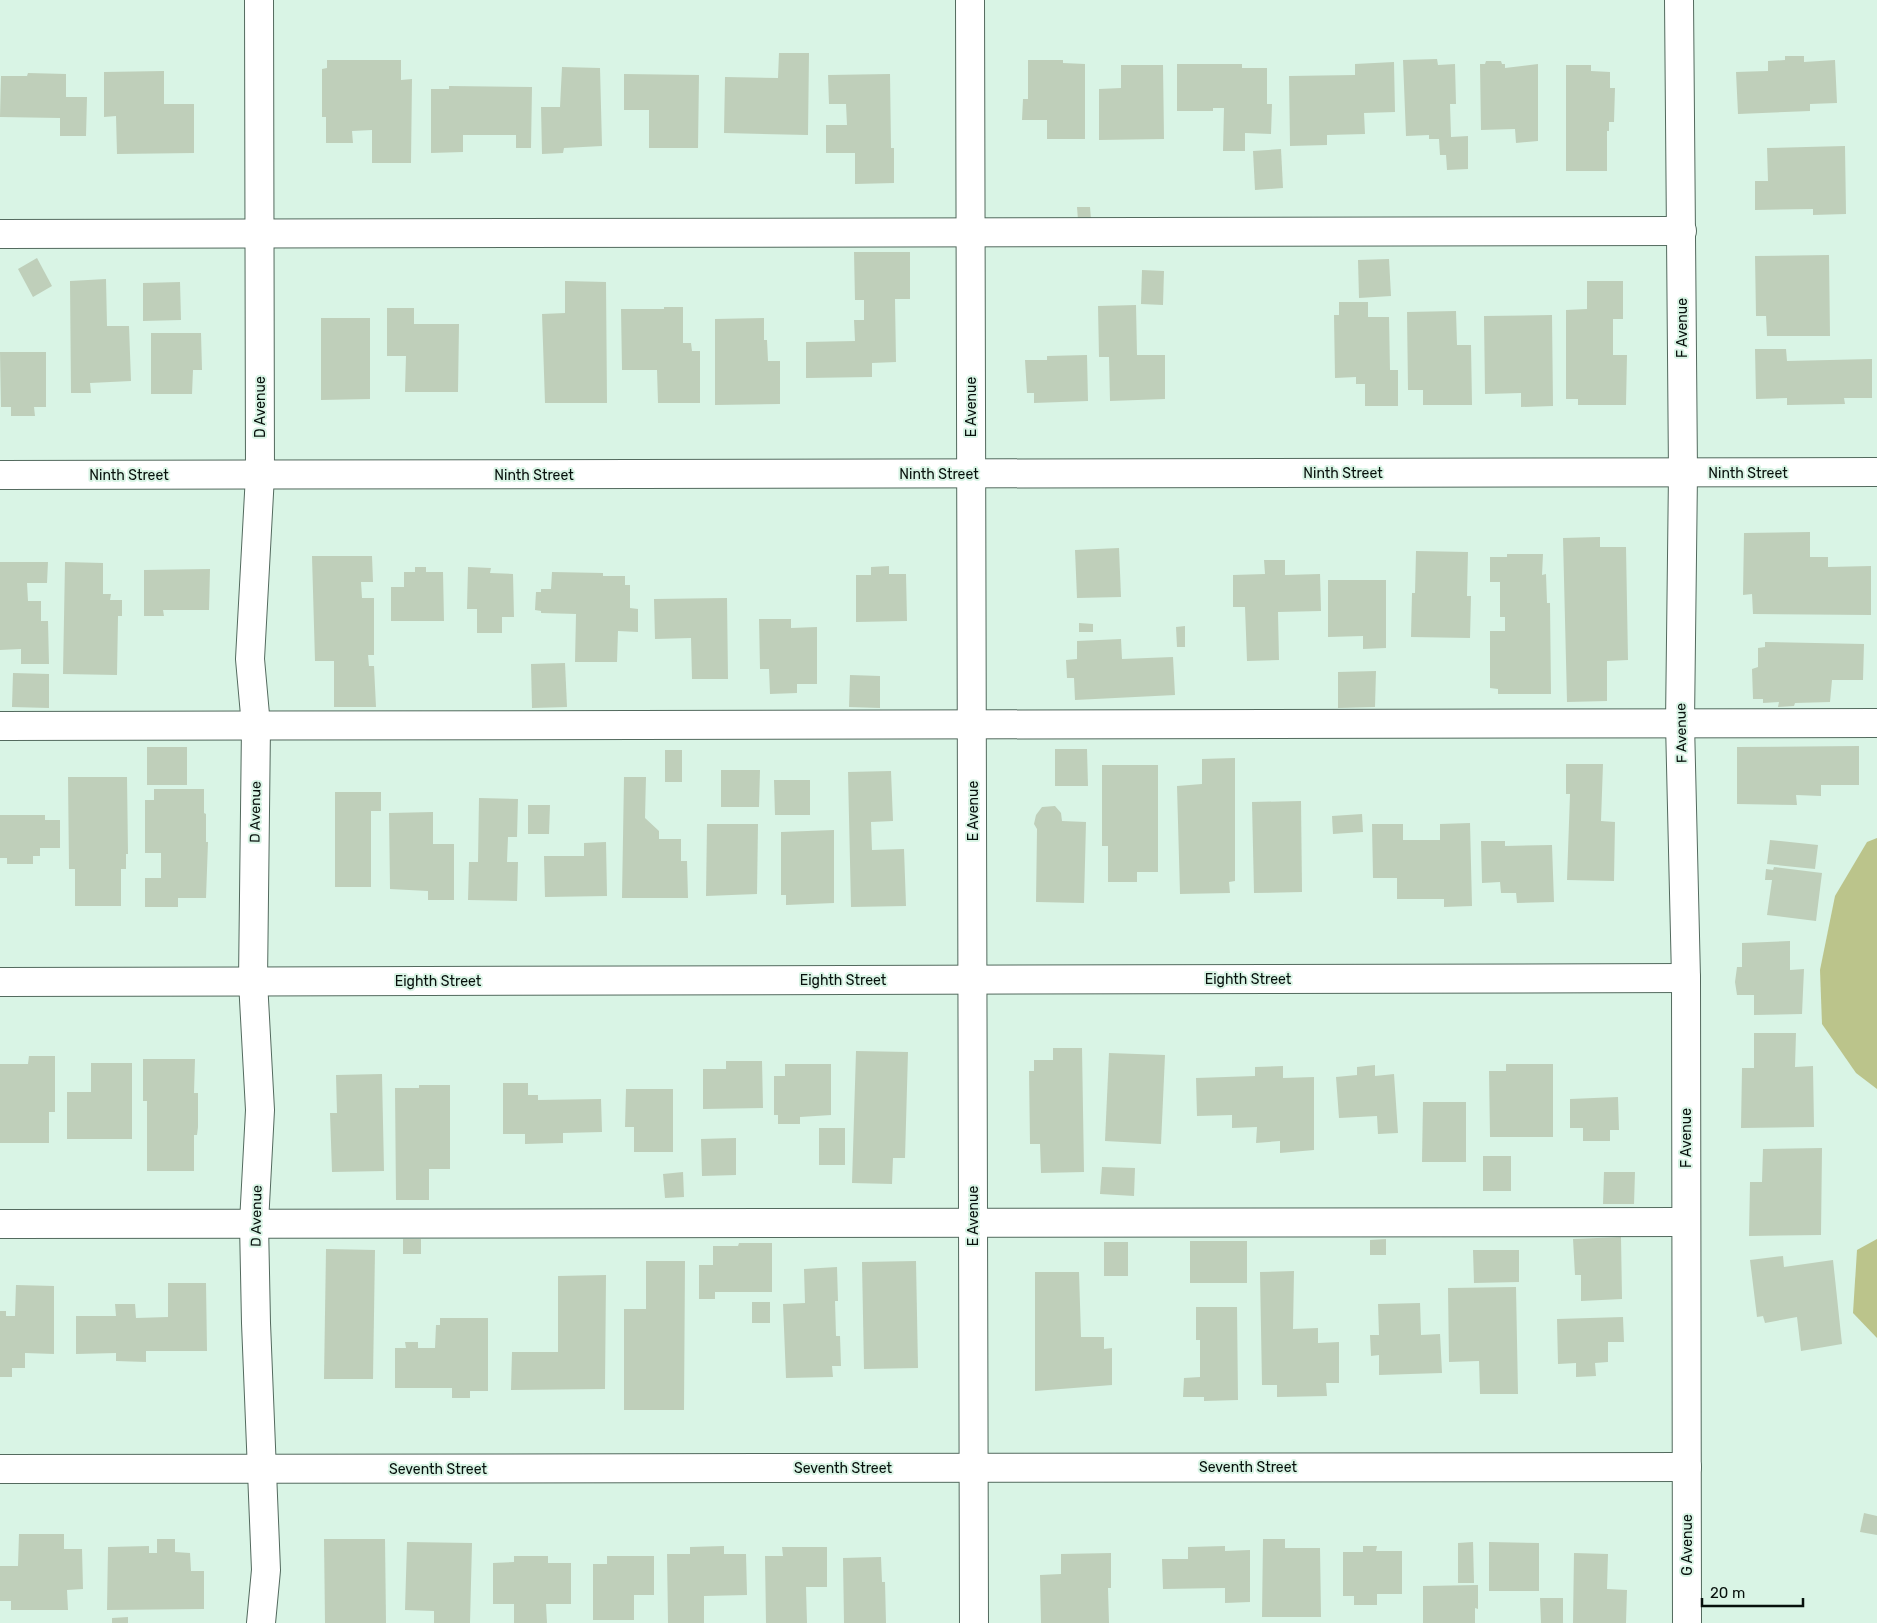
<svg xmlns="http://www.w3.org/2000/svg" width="1877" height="1623" font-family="Rubik,sans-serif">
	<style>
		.forest { fill: #bbc48b }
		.building { fill: #bfcfba }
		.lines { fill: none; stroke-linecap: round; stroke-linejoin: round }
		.minor-casing { stroke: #536a5e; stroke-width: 30 }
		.minor { stroke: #fff; stroke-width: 28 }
		.labels { text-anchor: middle; stroke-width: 4; stroke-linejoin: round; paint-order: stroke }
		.street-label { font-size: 14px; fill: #07100c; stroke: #d9f4e5 }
	</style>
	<rect width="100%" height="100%" fill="#d9f4e5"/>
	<g class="forest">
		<path d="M1877,838V1089L1856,1073L1822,1024L1820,970L1835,896L1867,842Z"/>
		<path d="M1877,1239V1338L1853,1313L1857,1250Z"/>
	</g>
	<g class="building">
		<path d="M779,53H809L808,135L724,133L725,77L778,78Z"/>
		<path d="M1785,56H1804V62L1835,60L1837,103L1810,104V111L1738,114L1736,72L1768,71V61L1785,60Z"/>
		<path d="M1437,59L1438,65L1455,64L1456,104H1450L1451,137L1468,136V169L1447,170L1446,155H1440L1439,139H1429V135L1406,136L1403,60Z"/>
		<path d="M327,60H401V80L412,79L411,163H372V130L352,131L353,143H326V117H322V69L327,68Z"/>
		<path d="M1028,60H1063V63L1085,64V139H1047V120H1022L1023,99H1028Z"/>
		<path d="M1486,61H1501L1502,64H1505V68L1538,64V141L1516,143L1515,129L1481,130L1480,64H1485Z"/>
		<path d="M1394,62L1395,112L1364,113L1365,134L1327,135V145L1290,146L1289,76L1355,75V64Z"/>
		<path d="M1177,64H1242V68H1267V104H1272L1271,134L1245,133V151H1223L1224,108H1213V111H1177Z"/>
		<path d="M1121,65H1163L1164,139L1099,140V89L1121,88Z"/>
		<path d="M1566,65H1591V71L1610,72V88H1615L1614,122H1609V131H1607V171H1566Z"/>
		<path d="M562,67L600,68L602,146L564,148L563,153L542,154L541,107H560Z"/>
		<path d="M164,71V104H194V153L117,154L116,116L104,117V72Z"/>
		<path d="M28,73L66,74V97H87L86,136H60V118L0,117L1,76H27Z"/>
		<path d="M624,74L699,75L698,148H649V110H624Z"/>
		<path d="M890,74L891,148H894V183L855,184V153H826V125H847L846,104H829L828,75Z"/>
		<path d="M449,86L532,87L531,148H516V135H463V152L431,153V89H449Z"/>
		<path d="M1845,146L1846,214L1813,215V209L1755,210V181H1768L1767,148Z"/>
		<path d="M1281,149L1283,188L1255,190L1253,151Z"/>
		<path d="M1077,207H1090L1091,219L1078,220Z"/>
		<path d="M854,252H910V299H895L896,362L872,363V377L806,378V342L855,341L854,320H864V300H855Z"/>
		<path d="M1829,255L1830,336H1767L1766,316H1756L1755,256Z"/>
		<path d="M37,258L52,286L33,297L18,269Z"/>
		<path d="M1389,259L1391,296L1359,298L1358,260Z"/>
		<path d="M1142,270L1164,271L1163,305L1141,304Z"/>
		<path d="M106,279L107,326H129L131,381L90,383L91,393H71L70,281Z"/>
		<path d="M565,281L606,282L607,403H545L542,314L565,313Z"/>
		<path d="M1587,281H1623V319H1613V355H1627L1626,405H1578V399H1566V310L1587,309Z"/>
		<path d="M180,282L181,320L143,321V283Z"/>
		<path d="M1339,302H1368V317H1389L1390,370H1398V406H1365V384H1356V377L1335,378L1334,315H1339Z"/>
		<path d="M1136,305L1137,355H1165V399L1110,401L1109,357H1099L1098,306Z"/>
		<path d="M664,307H683V343H691L692,351H700V403H658L657,370H622L621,309H664Z"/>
		<path d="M387,308H414V324H459L458,392H405L406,356H387Z"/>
		<path d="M1456,311L1457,345H1471L1472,405H1423V390H1408L1407,312Z"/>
		<path d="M1552,315L1553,406L1521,407V393L1485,394L1484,316Z"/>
		<path d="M321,318H370V399L321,400Z"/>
		<path d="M764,318V340H767L768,361H780V404L715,405V319Z"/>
		<path d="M151,333H201L202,370H193L192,394H151Z"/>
		<path d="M1755,349H1786L1787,361L1872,359V398H1844L1845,404L1787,405V398L1756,399Z"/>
		<path d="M0,352H46V407H34L35,416H11V407H1Z"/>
		<path d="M1087,355L1088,401L1034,403V393H1027L1025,360H1047V356Z"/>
		<path d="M1810,532V557H1828V567L1871,566V615L1753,614L1752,594L1743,595L1744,533Z"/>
		<path d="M1600,537V547H1626L1628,660L1607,661V701L1567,702L1563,538Z"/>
		<path d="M1119,548L1121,597L1077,598L1075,550Z"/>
		<path d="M1416,551L1468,552L1467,596H1471L1470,638L1411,637L1412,593H1415Z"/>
		<path d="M1507,554H1543L1542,575L1546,574L1547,603H1550L1551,694H1498V689L1490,688V631H1505V617H1500V582H1490V557H1507Z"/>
		<path d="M312,556H372L373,582H361L362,598H374V655H368L369,666H374L376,707H334V661H315Z"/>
		<path d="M1264,560H1285V575L1320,574L1321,611L1278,612L1279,660L1247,661L1245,607H1233V575L1265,574Z"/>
		<path d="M0,562H48L47,583H27L28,601H41V621H48L49,664H21V649L0,650Z"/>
		<path d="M65,562L103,563V594H111L110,600H122V616H118L117,675L63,674Z"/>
		<path d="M889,566V574H906L907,621L856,622V575H871V567Z"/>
		<path d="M415,567H426V572H443L444,621H391V587H404V572H415Z"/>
		<path d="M468,567L491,568L490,573L513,574L514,617H502V633H477V609H467Z"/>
		<path d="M210,569L209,610H163L164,616H144V570Z"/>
		<path d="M552,572L603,573V576H625V585H630V608L638,609V632L618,631L617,662H575L576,614L541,613V611L535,610L536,592H541V589H551Z"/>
		<path d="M1328,580H1386V648L1363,649V636L1328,637Z"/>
		<path d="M727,598L728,679H692L691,638L655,639L654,599Z"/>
		<path d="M759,619H791V628L817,627V684H797V693L770,694L769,669H760Z"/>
		<path d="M1079,623L1093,624V632H1079Z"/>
		<path d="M1185,626V647H1177L1176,627Z"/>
		<path d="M1121,639L1122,659L1173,657L1175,695L1075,700L1074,678H1067L1066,660L1077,659V641Z"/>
		<path d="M1765,642L1864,644L1863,680H1832L1830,702L1795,703L1794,706L1778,707L1779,702L1763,703V699H1753L1752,669L1758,667V648L1765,647Z"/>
		<path d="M565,663L567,707L532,708L531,664Z"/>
		<path d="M1376,671L1375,707L1338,708V672Z"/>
		<path d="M13,673L49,674V708L12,707Z"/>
		<path d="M850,675L880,676V708L849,707Z"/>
		<path d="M1859,746V785H1821V796L1796,795L1797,805L1737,804V747Z"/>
		<rect x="147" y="747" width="40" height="38"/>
		<path d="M1055,749H1087L1088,786H1055Z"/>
		<rect x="665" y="750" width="17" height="32"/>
		<path d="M1235,758V881L1229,882L1230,893L1180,894L1177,786L1202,784V759Z"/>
		<path d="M1566,764H1603L1601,821L1615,822L1614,881L1567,880L1570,794H1566Z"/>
		<path d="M1102,765H1158V872H1137V882H1108V846H1102Z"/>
		<path d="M721,770H760L759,807H721Z"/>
		<path d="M891,771L893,821L871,822L872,850L904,849L906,906L851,907L848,772Z"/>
		<path d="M68,777H127L128,854H126V869H121V906H75V869H69Z"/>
		<path d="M624,777H646L645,818L659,831V839H681V861H687L688,898H622Z"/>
		<path d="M774,780H810V815H775Z"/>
		<path d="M154,789H204V813L206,814V842H208L206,898H178V907H145V878H161V853H145V800H154Z"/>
		<path d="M335,792H381V811H371V887H335Z"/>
		<path d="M479,798L518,799L517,837H508L507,862H518L517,901L468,900L469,862H478Z"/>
		<path d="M1301,801L1302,892L1254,893L1252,802Z"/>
		<path d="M528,805H550L549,834H528Z"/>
		<path d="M1055,806L1061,813L1062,821L1086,822L1084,903L1036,902L1037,829L1034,824L1036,815L1042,807Z"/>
		<path d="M433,812V844H454V900H428V891L390,889L389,813Z"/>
		<path d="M1362,814L1363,832L1333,834L1332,816Z"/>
		<path d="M0,815H45V820H60V848H40V856H33V864H7V858H0Z"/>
		<path d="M1470,823L1472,906L1444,907V899H1397V878H1373L1372,824H1403V840H1440V824Z"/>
		<path d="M707,824H758L757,894L706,896Z"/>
		<path d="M834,830V903L786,905V895H781V832Z"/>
		<path d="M1770,840L1818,845L1815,869L1767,864Z"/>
		<path d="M1481,841H1505V846L1552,845L1554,902L1517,903L1516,893H1501L1500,882L1482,883Z"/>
		<path d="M606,842L607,896L545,897L544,856H584V843Z"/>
		<path d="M1774,867L1822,873L1816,921L1767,915L1772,880H1765L1766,869L1773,870Z"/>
		<path d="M1790,941V970L1804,969L1802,1014L1754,1015V995H1737L1735,982L1737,967H1742V943Z"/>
		<path d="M1754,1033H1796L1795,1067L1813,1066L1814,1127L1741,1128L1742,1068H1754Z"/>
		<path d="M1053,1048H1082L1084,1172L1041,1173L1040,1144H1030L1029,1071H1034V1060H1053Z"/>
		<path d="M856,1051L908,1052L905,1158H893L892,1184L852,1183Z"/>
		<path d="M1109,1053L1165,1055L1161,1144L1105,1141Z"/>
		<path d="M29,1056H55V1112H49V1143H0V1064H28Z"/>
		<path d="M143,1059H195L194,1093H198V1127L197,1135H194V1171H147V1101H143Z"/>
		<path d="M726,1061H762L763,1108L703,1109V1069H726Z"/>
		<path d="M91,1063H132V1139H67V1092H91Z"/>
		<path d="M785,1064H831V1115L800,1117V1124H778V1115H774V1076H785Z"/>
		<path d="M1506,1064H1553V1137H1490L1489,1071H1506Z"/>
		<path d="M1375,1065V1076L1394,1074L1398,1133L1378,1134L1377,1116L1339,1118L1336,1077L1357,1075V1067Z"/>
		<path d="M1283,1066V1078L1314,1077V1150L1280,1153V1141L1256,1143L1257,1127L1232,1128V1115L1197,1116L1196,1078L1255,1076V1067Z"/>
		<path d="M382,1074L384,1171L332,1172L330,1113H337L336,1075Z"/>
		<path d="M503,1083H528V1095H538V1100L601,1099L602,1132L563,1133V1143L525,1144V1134H503Z"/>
		<path d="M419,1085H450V1169H429V1200H396L395,1088H419Z"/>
		<path d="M626,1089H673V1152H634V1127H625Z"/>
		<path d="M1618,1097L1619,1130H1610V1141H1583V1128H1570V1099Z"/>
		<path d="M1423,1102H1466V1162H1422Z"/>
		<rect x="819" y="1128" width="26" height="37"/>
		<path d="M736,1138V1175L702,1176L701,1139Z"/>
		<path d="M1822,1148L1821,1235L1749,1236L1750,1182H1762L1763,1149Z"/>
		<rect x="1483" y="1156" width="28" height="35"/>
		<path d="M1102,1167L1135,1168L1134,1196L1100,1194Z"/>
		<path d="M683,1172L684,1197L665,1198L663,1174Z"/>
		<path d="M1604,1172H1635L1634,1204H1603Z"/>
		<path d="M1621,1237L1622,1299L1581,1301V1275H1575L1573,1239Z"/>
		<rect x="403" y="1239" width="18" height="15"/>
		<path d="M1386,1239V1255H1370V1240Z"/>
		<rect x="1190" y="1241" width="57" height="42"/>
		<rect x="1104" y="1242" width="24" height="34"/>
		<path d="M739,1243H772V1292H715V1299H699V1265H713V1246H738Z"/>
		<path d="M326,1249L375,1250L373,1379H324Z"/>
		<path d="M1473,1250H1519V1282L1474,1283Z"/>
		<path d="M1783,1256L1784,1267L1833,1260L1842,1344L1801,1351L1797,1317L1765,1323L1763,1316L1757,1317L1750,1260Z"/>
		<path d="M646,1261H685L684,1410H624V1309H646Z"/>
		<path d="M916,1261L918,1368L864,1369L862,1262Z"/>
		<path d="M837,1267L838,1301H835L836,1336H840L841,1366H832L833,1377L786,1378L783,1304L805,1303L804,1269Z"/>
		<path d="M1294,1271L1293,1329L1318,1328V1343L1339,1342V1383H1326L1327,1396L1277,1397V1385H1262L1260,1272Z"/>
		<path d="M1035,1272H1079L1081,1337H1104V1349L1112,1348V1385L1035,1391Z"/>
		<path d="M606,1275L605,1389L511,1390L512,1352H558V1276Z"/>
		<path d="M168,1283H206L207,1351H146V1362L116,1361V1353L76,1354V1316H116L115,1304H135L136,1318L168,1317Z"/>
		<path d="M16,1285L54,1286V1354L25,1353V1368H12V1377H0V1311H6V1316H15Z"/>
		<path d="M1516,1287L1518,1394H1480L1479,1361L1449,1362L1448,1288Z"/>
		<rect x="752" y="1302" width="18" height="21"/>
		<path d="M1420,1303L1421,1335L1440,1334L1442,1373L1379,1375V1355L1371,1356L1370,1335H1379L1378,1304Z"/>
		<path d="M1196,1307H1237L1238,1400L1204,1401V1397H1183L1184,1378L1200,1377V1340H1196Z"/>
		<path d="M1623,1317L1624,1342H1608V1362L1595,1363L1596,1376L1576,1377V1363L1558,1364L1557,1319Z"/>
		<path d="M440,1318H488V1391H470V1398H452V1388H395V1348H406L405,1342H418V1348H435L436,1325H440Z"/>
		<path d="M1864,1513L1877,1516V1535L1860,1532Z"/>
		<path d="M19,1534H64V1549H82L83,1589L67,1590L68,1610H11V1601H0V1566H18Z"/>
		<path d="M157,1539H175V1552L190,1553L191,1571H204V1609L107,1610L108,1547L149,1546V1553H157Z"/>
		<path d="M324,1539H385L386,1623H325Z"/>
		<path d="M1263,1539H1285V1548H1320L1321,1617H1262Z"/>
		<path d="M407,1542L472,1543L470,1623H434V1611L405,1610Z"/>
		<path d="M1473,1542L1474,1583H1458V1543Z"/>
		<path d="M1489,1542L1539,1543V1591H1489Z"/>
		<path d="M724,1546V1554H746L747,1595L704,1596V1623H668L667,1554H690V1547Z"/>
		<path d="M1225,1546V1551L1250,1550V1602L1225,1603V1588L1163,1589L1162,1559H1188V1547Z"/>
		<path d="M1363,1546H1377L1376,1551H1402V1594H1377V1605H1354V1596H1343V1552H1363Z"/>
		<path d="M782,1547H827V1587H806L807,1623H766L765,1556H783Z"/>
		<path d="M1111,1553V1588H1108L1109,1623H1041L1040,1575L1061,1574V1554Z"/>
		<path d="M1574,1553L1608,1554L1607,1589L1627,1590L1626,1623H1573Z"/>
		<path d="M514,1556H548V1563H571V1604H546L547,1623H514V1604H493V1563L514,1562Z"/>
		<path d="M607,1556H654V1595H634V1620H593V1564H607Z"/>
		<path d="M881,1557L882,1582H885L886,1623H844L843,1558Z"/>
		<path d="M1478,1585V1609L1475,1608V1623H1423V1586Z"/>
		<path d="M1540,1598H1563V1623H1541Z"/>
		<path d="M128,1617V1623H112V1618Z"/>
	</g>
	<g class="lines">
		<g class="minor-casing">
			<g id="minor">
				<path d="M259,0L260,475L250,659L256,726L253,981L260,1110L254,1223L256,1323L266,1570L261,1623"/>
				<path d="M970,0L974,1623"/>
				<path d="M1679,0L1683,473L1680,723L1686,978L1687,1623"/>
				<path d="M0,234L1682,231"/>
				<path d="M0,475L1877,472"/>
				<path d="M0,726L1877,723"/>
				<path d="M0,982L1686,978"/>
				<path d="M0,1224L1686,1222"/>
				<path d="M0,1469L1687,1467"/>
			</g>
		</g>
		<use href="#minor" class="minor"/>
	</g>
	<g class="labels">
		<g class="street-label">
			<text transform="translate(1682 328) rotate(-90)" y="5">F Avenue</text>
			<text transform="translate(260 407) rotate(-90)" y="5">D Avenue</text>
			<text transform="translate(971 407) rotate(-90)" y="5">E Avenue</text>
			<text x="1343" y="478">Ninth Street</text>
			<text x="1748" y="478">Ninth Street</text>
			<text x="939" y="479">Ninth Street</text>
			<text x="129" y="480">Ninth Street</text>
			<text x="534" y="480">Ninth Street</text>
			<text transform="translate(1681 733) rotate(-91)" y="5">F Avenue</text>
			<text transform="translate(973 811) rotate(-90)" y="5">E Avenue</text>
			<text transform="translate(255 812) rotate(-89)" y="5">D Avenue</text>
			<text x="1248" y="984">Eighth Street</text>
			<text x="843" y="985">Eighth Street</text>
			<text x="438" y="986">Eighth Street</text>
			<text transform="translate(1686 1138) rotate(-90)" y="5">F Avenue</text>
			<text transform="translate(256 1216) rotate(-89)" y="5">D Avenue</text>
			<text transform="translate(973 1216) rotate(-90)" y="5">E Avenue</text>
			<text x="1248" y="1472">Seventh Street</text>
			<text x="843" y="1473">Seventh Street</text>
			<text x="438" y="1474">Seventh Street</text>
			<text transform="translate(1687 1545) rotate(-90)" y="5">G Avenue</text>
		</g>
	</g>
	<path d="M1702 1598v8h101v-8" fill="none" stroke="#07100c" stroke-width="2.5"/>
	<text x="1710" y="1598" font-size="15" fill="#07100c" stroke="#d9f4e5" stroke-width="4" paint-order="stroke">20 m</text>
</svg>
